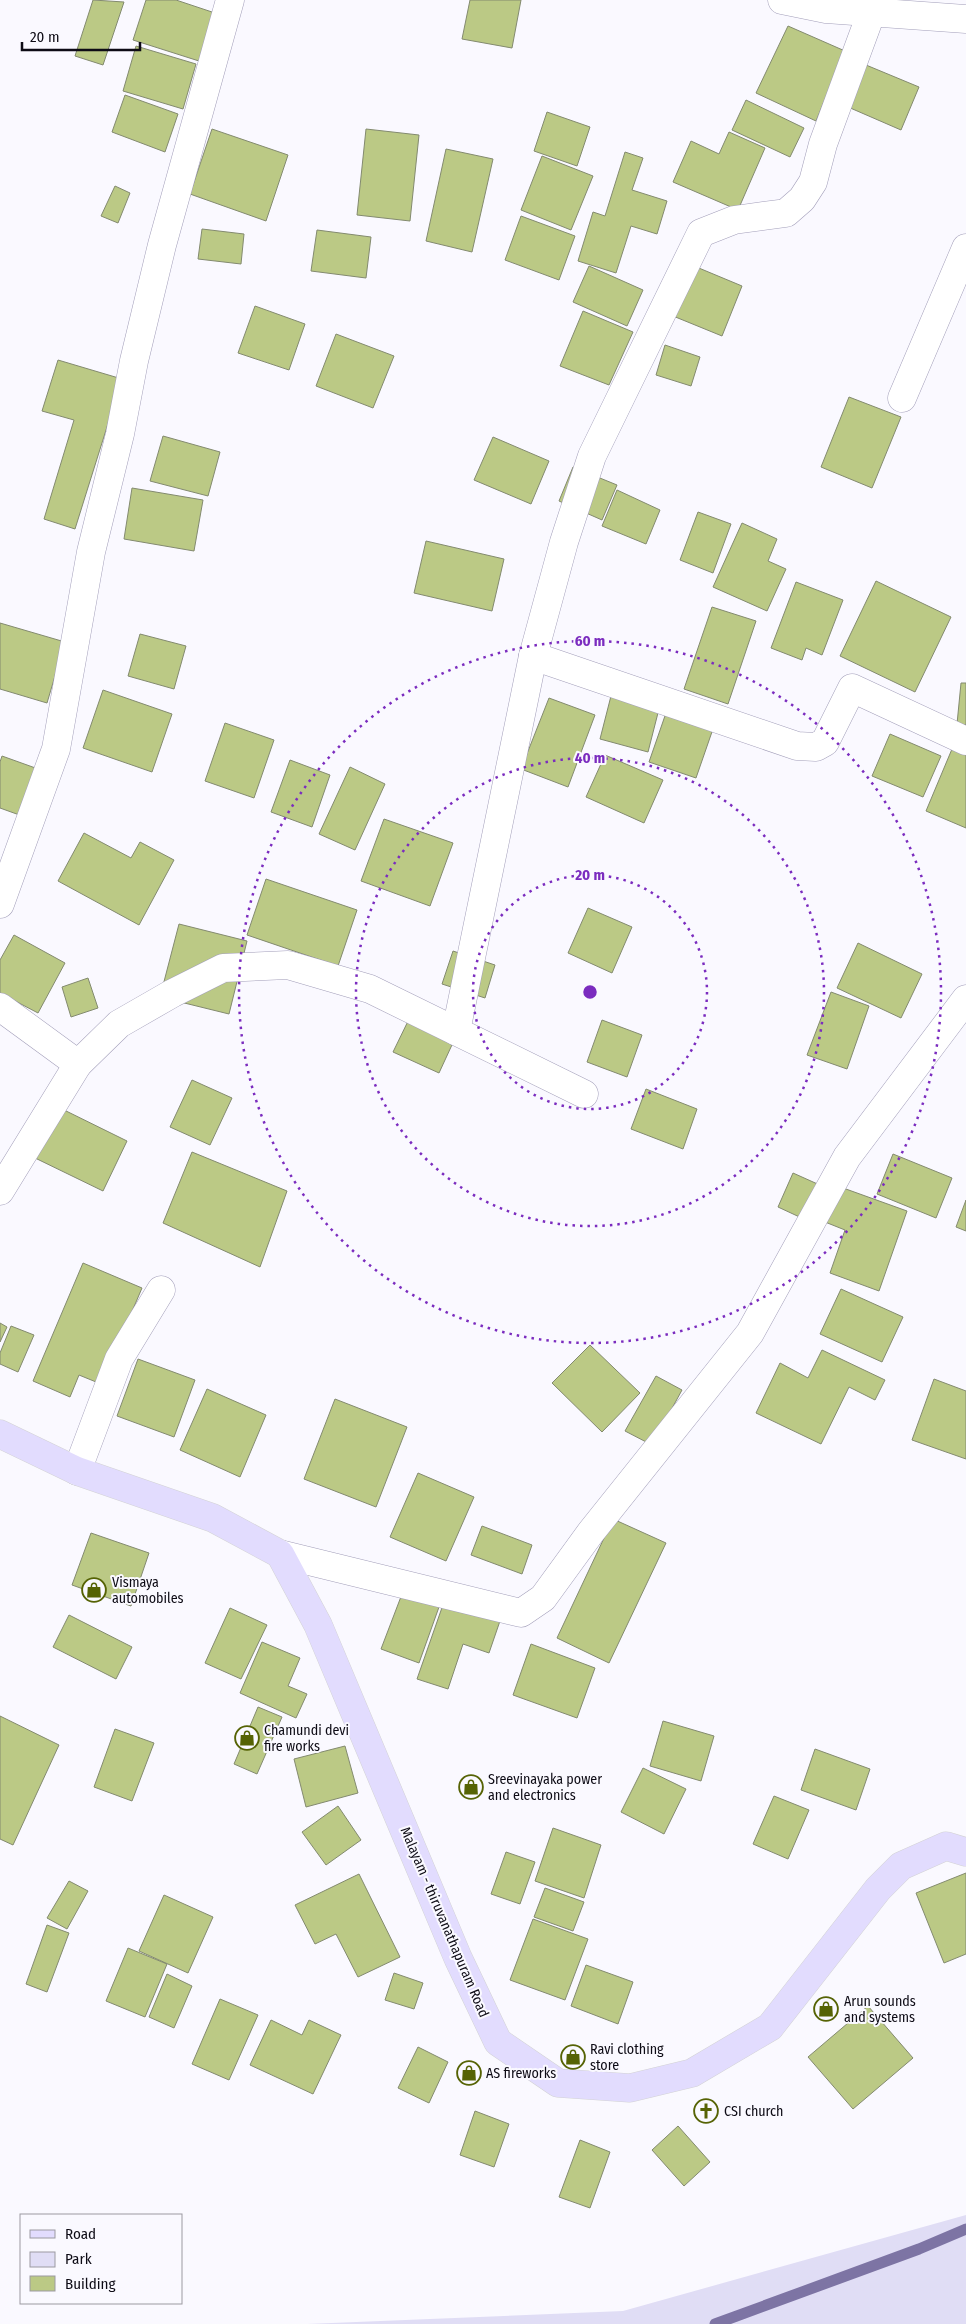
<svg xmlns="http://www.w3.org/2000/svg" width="966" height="2324" font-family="'Fira Sans Condensed',sans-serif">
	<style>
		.green { fill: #e0ddf5 }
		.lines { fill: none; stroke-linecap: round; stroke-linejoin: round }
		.stream { stroke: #7d74a4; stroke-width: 11 }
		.building { fill: #bbc985; stroke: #838a6f }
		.minor-casing { stroke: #a39fba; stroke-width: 29 }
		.major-casing { stroke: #d3d3d5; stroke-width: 29 }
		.minor { stroke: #fff; stroke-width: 28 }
		.major { stroke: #e2dcfe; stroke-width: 28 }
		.ring { fill: none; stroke: #7b2cbf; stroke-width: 2.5; stroke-dasharray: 2.5 5 }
		.labels { text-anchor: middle; stroke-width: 4; stroke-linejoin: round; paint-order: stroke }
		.poi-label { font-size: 14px; fill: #0d0b15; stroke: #faf9ff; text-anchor: start }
		.street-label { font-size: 14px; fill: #0d0b15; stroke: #faf9ff }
		.centre { fill: #7b2cbf; stroke: #faf9ff; stroke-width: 2.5 }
		.ring-label { font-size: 15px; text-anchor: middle; font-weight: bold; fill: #7b2cbf; stroke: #faf9ff; stroke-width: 4; stroke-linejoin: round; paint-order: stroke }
	</style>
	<rect width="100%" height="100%" fill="#faf9ff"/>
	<path class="green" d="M966,2215V2324H307L623,2311Z"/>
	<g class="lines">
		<path class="stream" d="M715,2324L919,2249L966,2229"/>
	</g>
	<g class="building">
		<path d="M93,0L124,2L103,65L75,56Z"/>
		<path d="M146,0H176L215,13L199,61L133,40Z"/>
		<path d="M470,0H521L512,48L462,39Z"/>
		<path d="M788,26L845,51L816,121L756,93Z"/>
		<path d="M136,46L196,64L183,109L123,91Z"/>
		<path d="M866,65L919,87L901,130L848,107Z"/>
		<path d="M125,95L178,114L165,152L112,132Z"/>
		<path d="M746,100L804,128L790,157L732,130Z"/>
		<path d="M547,112L590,127L577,166L534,151Z"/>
		<path d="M212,129L288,155L266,221L190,194Z"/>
		<path d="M366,129L419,135L410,221L357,215Z"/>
		<path d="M729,132L765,148L738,210L673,182L691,141L719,154Z"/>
		<path d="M446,149L493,159L472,252L426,241Z"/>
		<path d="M625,152L643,158L632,190L667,201L657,234L631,226L616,273L578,261L593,212L605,216Z"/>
		<path d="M542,156L593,176L571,230L521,210Z"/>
		<path d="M115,186L130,193L118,223L101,216Z"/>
		<path d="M521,216L575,236L559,280L505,260Z"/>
		<path d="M202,229L244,234L241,264L198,259Z"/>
		<path d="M317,230L371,237L366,278L311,271Z"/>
		<path d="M589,266L643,290L627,326L573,302Z"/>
		<path d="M694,266L742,286L722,336L673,316Z"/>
		<path d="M255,306L305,324L289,370L238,353Z"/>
		<path d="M583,311L633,332L609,385L560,366Z"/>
		<path d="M336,334L394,356L373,408L316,386Z"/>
		<path d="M665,345L700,357L691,386L656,375Z"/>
		<path d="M58,360L122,379L75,529L44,519L74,420L42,411Z"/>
		<path d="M849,397L901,417L872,488L821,467Z"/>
		<path d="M163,436L220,452L208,496L150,481Z"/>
		<path d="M493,437L549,461L531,504L474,480Z"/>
		<path d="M573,467L617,485L602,520L559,501Z"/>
		<path d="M132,488L203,500L194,551L124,539Z"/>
		<path d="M617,490L660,510L646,544L602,526Z"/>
		<path d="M698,512L731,524L713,573L680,560Z"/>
		<path d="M742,523L777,539L768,561L786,569L767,611L713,587Z"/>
		<path d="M426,541L504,559L492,611L414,593Z"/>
		<path d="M876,581L951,617L915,692L840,656Z"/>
		<path d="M796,582L843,600L822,655L806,648L802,660L771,648Z"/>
		<path d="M712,607L756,621L728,704L684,689Z"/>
		<path d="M0,623L65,642L47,703L0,689Z"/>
		<path d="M140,634L186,646L174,689L128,676Z"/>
		<path d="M961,683H966V725L957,724Z"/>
		<path d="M103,690L172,714L152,772L83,748Z"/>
		<path d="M612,692L660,705L648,752L600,739Z"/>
		<path d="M549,698L595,715L568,787L521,769Z"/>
		<path d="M667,710L714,726L696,778L649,762Z"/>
		<path d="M225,723L274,740L254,798L205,781Z"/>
		<path d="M890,734L941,756L923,797L872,776Z"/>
		<path d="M952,749L966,755V828L926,811Z"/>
		<path d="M605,755L663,780L644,823L586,797Z"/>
		<path d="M2,756L41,770L25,817L0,808V762Z"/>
		<path d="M290,760L330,775L312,827L271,812Z"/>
		<path d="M350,767L385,784L355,850L319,834Z"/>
		<path d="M384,819L453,843L430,906L361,881Z"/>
		<path d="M84,833L131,858L140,842L174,860L139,925L58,881Z"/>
		<path d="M266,879L357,910L338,966L247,935Z"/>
		<path d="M588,908L632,927L612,973L568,953Z"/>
		<path d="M179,924L247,941L229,1014L160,997Z"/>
		<path d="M14,935L65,963L38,1013L0,993V960Z"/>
		<path d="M858,943L922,974L901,1018L837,988Z"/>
		<path d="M453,951L495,965L485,998L442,984Z"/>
		<path d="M88,978L98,1008L71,1017L62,987Z"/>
		<path d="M831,992L869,1006L847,1069L807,1055Z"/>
		<path d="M412,1013L457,1034L439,1073L393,1052Z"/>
		<path d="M602,1020L642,1035L627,1077L587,1062Z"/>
		<path d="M192,1080L232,1098L210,1145L170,1127Z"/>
		<path d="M646,1089L697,1109L683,1149L631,1129Z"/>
		<path d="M58,1107L127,1141L103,1191L33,1157Z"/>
		<path d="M192,1152L287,1191L260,1267L163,1223Z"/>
		<path d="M893,1154L952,1178L936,1218L877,1194Z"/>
		<path d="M793,1173L822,1186L806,1220L778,1207Z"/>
		<path d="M832,1184L907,1211L879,1291L830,1273L845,1230L820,1220Z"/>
		<path d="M966,1200V1231L956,1227Z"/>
		<path d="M83,1263L142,1288L101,1384L79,1375L70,1397L33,1381Z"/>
		<path d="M841,1289L903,1317L882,1362L820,1334Z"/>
		<path d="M0,1323L7,1327L0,1342Z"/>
		<path d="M11,1326L34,1335L18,1372L0,1364V1353Z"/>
		<path d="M590,1345L640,1393L602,1432L552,1383Z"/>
		<path d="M822,1350L885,1380L875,1400L849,1387L821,1444L756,1413L780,1363L808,1378Z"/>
		<path d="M138,1359L195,1380L174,1437L117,1416Z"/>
		<path d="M656,1376L682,1390L652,1445L625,1431Z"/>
		<path d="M934,1379L966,1391V1459L912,1440Z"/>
		<path d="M207,1389L266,1415L240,1477L180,1450Z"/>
		<path d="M335,1399L407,1427L376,1507L304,1479Z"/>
		<path d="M418,1473L474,1497L446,1561L390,1537Z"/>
		<path d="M613,1519L666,1543L609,1663L557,1638Z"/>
		<path d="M482,1526L532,1545L522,1574L471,1555Z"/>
		<path d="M91,1533L149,1553L131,1606L72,1585Z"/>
		<path d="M402,1594L439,1607L419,1663L381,1649Z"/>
		<path d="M445,1599L501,1618L489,1653L463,1644L448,1689L417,1679Z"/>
		<path d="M230,1608L267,1625L241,1679L205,1663Z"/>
		<path d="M69,1615L132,1647L116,1679L53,1647Z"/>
		<path d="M262,1642L300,1658L288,1686L307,1694L296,1718L240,1693Z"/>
		<path d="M531,1644L595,1668L577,1718L513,1695Z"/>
		<path d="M258,1707L282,1717L257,1774L234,1764Z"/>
		<path d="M0,1716L59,1745L13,1845L0,1839Z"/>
		<path d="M663,1721L714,1736L701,1781L650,1766Z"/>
		<path d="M115,1729L154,1743L132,1801L94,1787Z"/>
		<path d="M345,1746L358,1793L306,1807L294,1759Z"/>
		<path d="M815,1749L870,1769L856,1810L801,1790Z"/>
		<path d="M643,1768L686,1789L664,1834L621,1812Z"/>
		<path d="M774,1796L809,1810L788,1859L753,1844Z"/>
		<path d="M338,1806L361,1840L326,1865L302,1832Z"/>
		<path d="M553,1828L601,1845L584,1898L535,1881Z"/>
		<path d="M506,1852L535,1862L520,1904L491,1894Z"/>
		<path d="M966,1873V1954L944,1963L916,1893Z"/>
		<path d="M359,1874L400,1957L358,1977L336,1934L315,1944L295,1905Z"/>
		<path d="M69,1881L88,1891L67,1929L47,1918Z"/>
		<path d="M545,1888L584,1902L573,1931L534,1917Z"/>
		<path d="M164,1895L213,1917L188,1973L139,1951Z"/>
		<path d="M533,1919L588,1939L565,2000L510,1980Z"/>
		<path d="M47,1925L69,1933L47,1992L26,1984Z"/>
		<path d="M128,1948L167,1964L145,2017L106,2001Z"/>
		<path d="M586,1965L633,1982L618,2024L571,2006Z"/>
		<path d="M394,1973L423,1983L414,2009L385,2000Z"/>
		<path d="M167,1974L192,1986L174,2028L149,2017Z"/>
		<path d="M220,1999L258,2015L229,2080L192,2064Z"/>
		<path d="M868,2006L913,2058L853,2109L808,2057Z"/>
		<path d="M271,2020L302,2035L309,2020L341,2035L313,2094L250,2065Z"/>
		<path d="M418,2047L448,2062L429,2103L398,2088Z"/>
		<path d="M475,2111L509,2124L494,2167L460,2155Z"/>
		<path d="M678,2126L710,2162L684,2186L652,2150Z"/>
		<path d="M580,2140L610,2152L590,2208L559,2197Z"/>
	</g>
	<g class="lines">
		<g class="minor-casing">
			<g id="minor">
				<path d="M782,0L826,9L966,19"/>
				<path d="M902,398L966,248"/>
				<path d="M533,656L797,746L816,747L825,742L852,688L966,741"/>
				<path d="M0,904L56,749L91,552L120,434L134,361L162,245L230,0"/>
				<path d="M0,1007L78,1064L0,1191"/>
				<path d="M456,1031L533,656L564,542L592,456L701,233L734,220L786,213L802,199L813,182L823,144L872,11"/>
				<path d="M78,1064L119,1024L173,993L223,968L288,965L370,989L584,1094"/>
				<path d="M77,1471L119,1359L161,1290"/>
				<path d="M280,1554L521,1613L543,1598L591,1532L750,1333L847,1157L966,999"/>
			</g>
		</g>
		<g class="major-casing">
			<path id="major" d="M0,1434L77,1471L213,1518L280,1554L318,1625L458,1958L498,2042L558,2083L630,2088L692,2073L770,2027L878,1889L901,1866L946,1846L966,1852"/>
		</g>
		<use href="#minor" class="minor"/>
		<use href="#major" class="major"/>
	</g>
	<g class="ring">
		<circle cx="590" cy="992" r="117"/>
		<circle cx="590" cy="992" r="234"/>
		<circle cx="590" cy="992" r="351"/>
	</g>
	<defs>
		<g id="shop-ring" transform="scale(1.25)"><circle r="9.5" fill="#faf9ff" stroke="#566305" stroke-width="1.5"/><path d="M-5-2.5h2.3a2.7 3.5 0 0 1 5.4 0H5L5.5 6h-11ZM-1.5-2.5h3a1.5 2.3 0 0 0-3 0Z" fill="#566305"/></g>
		<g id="church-ring" transform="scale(1.25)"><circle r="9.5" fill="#faf9ff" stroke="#566305" stroke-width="1.5"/><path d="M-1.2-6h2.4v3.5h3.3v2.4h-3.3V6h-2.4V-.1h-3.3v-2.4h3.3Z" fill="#566305"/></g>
	</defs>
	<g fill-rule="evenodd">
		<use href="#shop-ring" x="94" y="1590"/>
		<use href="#shop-ring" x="247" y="1738"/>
		<use href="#shop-ring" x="471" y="1787"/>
		<use href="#shop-ring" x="826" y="2009"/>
		<use href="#shop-ring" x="573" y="2057"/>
		<use href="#shop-ring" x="469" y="2073"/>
		<use href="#church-ring" x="706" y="2111"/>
	</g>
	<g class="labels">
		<g class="poi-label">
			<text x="112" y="1587">Vismaya<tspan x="112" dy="16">automobiles</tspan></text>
			<text x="264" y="1735">Chamundi devi<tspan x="264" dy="16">fire works</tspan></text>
			<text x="488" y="1784">Sreevinayaka power<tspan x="488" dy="16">and electronics</tspan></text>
			<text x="844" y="2006">Arun sounds<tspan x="844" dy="16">and systems</tspan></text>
			<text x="590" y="2054">Ravi clothing<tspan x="590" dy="16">store</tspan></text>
			<text x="486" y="2078">AS fireworks</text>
			<text x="724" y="2116">CSI church</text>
		</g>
		<g class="street-label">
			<text transform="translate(445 1922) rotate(67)" y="5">Malayam - thiruvanathapuram Road</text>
		</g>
	</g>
	<circle cx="590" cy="992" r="8" class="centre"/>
	<g class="ring-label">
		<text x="590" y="646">60 m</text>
		<text x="590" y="763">40 m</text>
		<text x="590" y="880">20 m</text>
	</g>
	<rect x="20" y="2214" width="162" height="90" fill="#faf9ff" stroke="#9b9aa1"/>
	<rect x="30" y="2230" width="25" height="8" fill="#e2dcfe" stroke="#9b9aa1"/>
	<text x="65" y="2239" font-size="15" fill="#0d0b15">Road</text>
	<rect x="30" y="2252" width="25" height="15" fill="#e0ddf5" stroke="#9b9aa1"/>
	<text x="65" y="2264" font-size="15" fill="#0d0b15">Park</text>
	<rect x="30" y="2276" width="25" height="15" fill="#bbc985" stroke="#9b9aa1"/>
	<text x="65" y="2289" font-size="15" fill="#0d0b15">Building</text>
	<path d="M22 42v8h118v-8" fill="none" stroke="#0d0b15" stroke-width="2.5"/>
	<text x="30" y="42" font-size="15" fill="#0d0b15" stroke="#faf9ff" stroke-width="4" paint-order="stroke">20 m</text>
</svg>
